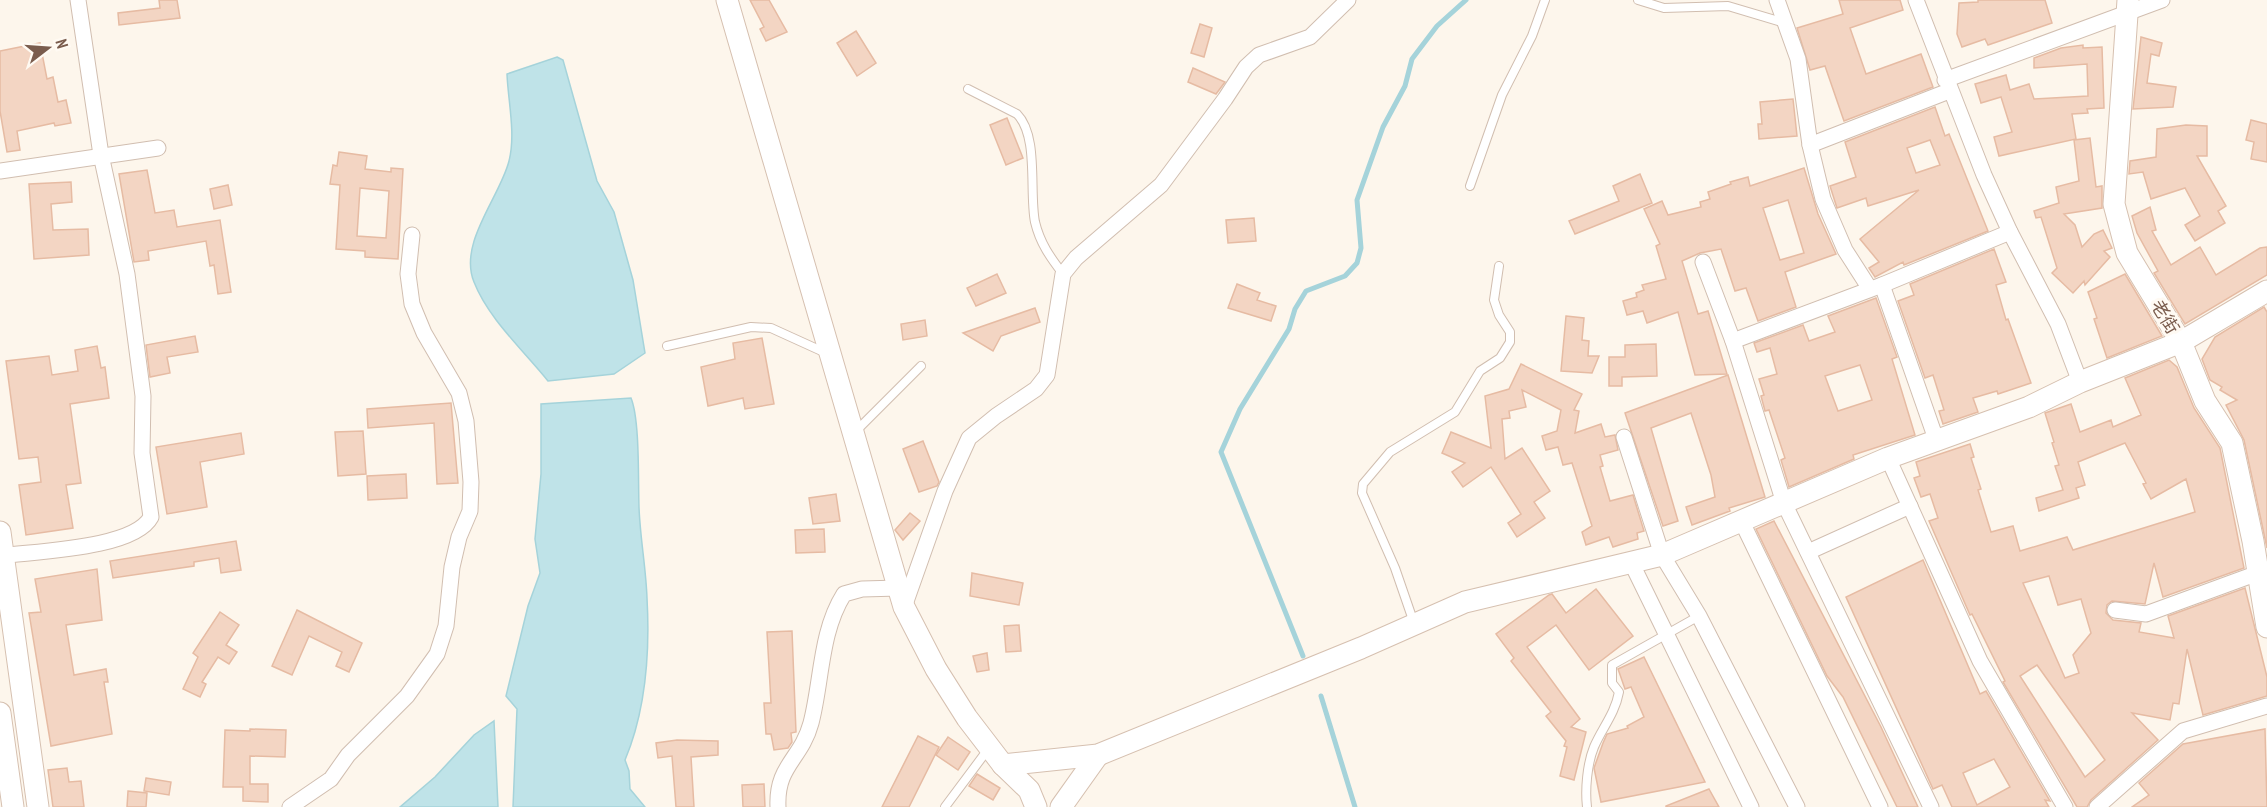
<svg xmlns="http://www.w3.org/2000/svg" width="2267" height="807" font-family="'PT Sans Narrow','Noto Sans SC',sans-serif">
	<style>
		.water { fill: #bfe3e8; stroke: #a5d3da; stroke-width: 1.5 }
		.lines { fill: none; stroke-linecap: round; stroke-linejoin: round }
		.stream { stroke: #a5d3da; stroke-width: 5 }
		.building { fill: #f3d5c3; stroke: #e6bba3; stroke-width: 1.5; fill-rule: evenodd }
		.lane-casing { stroke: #d1beb0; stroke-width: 10 }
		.street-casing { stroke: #d1beb0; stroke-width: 17 }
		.secondary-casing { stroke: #d6c0b0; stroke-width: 23 }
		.lane { stroke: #fff; stroke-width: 8 }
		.street { stroke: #fff; stroke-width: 15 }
		.secondary { stroke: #fff; stroke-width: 21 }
		.labels { text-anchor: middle; stroke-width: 6; stroke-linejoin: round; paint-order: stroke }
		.street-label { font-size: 18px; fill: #7a5c4d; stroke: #fffaf3 }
	</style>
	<rect width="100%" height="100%" fill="#fdf6ec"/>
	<g class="water">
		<path d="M557,57L563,60L597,181L614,212L633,280L645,353L614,374L548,381C523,350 488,318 474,282C458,243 500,197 509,161C516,134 508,101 507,74Z"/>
		<path d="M631,398C640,420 638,480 639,507C640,537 646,568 647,598C650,652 646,710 625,760L629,771L630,789L645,807H513L517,709L506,696L528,606L540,573L535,539L541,474V404Z"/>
		<path d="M494,721L498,807H400L435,777L474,735Z"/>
	</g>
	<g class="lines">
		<g class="stream">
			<path d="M1303,656L1221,452L1240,409L1289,329L1295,309L1306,291L1345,276L1357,263L1361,248L1357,200L1383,127L1405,86L1412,59L1437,26L1466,0"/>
			<path d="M1321,696L1355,807"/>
		</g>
	</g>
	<g class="building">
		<path d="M159,0H177L180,18L119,25L118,13L160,8Z"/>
		<path d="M750,0H769L787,32L766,41L760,29L764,27Z"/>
		<path d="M1839,0H1900L1903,10L1850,28L1866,74L1921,54L1933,87L1844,121L1825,66L1810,70L1797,28L1843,14Z"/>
		<path d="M1978,0H2045L2052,23L1988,45L1985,39L1962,47L1957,34L1959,3L1978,2Z"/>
		<path d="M1200,24L1212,28L1204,57L1191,53Z"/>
		<path d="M856,31L876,63L857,76L837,43Z"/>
		<path d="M2141,37L2162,43L2159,56L2151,54L2147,83L2176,87L2173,107L2133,109Z"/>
		<path d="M40,43L47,79L53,77L58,102L66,100L71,123L55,126L54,123L17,131L20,150L7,152L0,111V51Z"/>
		<path d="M2083,45V48L2102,47L2104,108L2087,109L2088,113L2072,114L2076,139L1999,156L1994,137L2012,132L2001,97L1981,103L1975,84L2006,75L2010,90L2029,84L2034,99L2088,96L2087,64L2034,68V58L2061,48Z"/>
		<path d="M1193,68L1225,82L1216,94L1188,82Z"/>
		<path d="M1793,99L1797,136L1759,139L1758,124H1762L1760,102Z"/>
		<path d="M1935,107L1945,136L1949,134L1988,231L1904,265L1903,262L1875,277L1869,268L1879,262L1860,239L1919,190L1868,206L1866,198L1837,208L1830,186L1856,177L1845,142ZM1930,140L1940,165L1916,173L1907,148Z"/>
		<path d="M1007,118L1023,158L1006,165L990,125Z"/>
		<path d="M2251,120L2267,124V162L2251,159L2254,142L2246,140Z"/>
		<path d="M2186,125L2207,126V156H2197L2226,206L2218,211L2225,223L2195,241L2185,225L2200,216L2185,188L2151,199L2143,172L2129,174L2130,161L2156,157L2157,129Z"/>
		<path d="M2090,138L2096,187L2102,186V208L2064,214L2075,225L2082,247L2094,234L2103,230L2112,248L2104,251L2110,257L2085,285L2084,281L2073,293L2052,273L2057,268L2041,217L2036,218L2034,211L2059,203L2056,187L2079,181L2074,140Z"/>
		<path d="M339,152L367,156L365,169L391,172V168L403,169L398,259L365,257V251L336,249L340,185L330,184L333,165L337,166ZM360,188L389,191L386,238L357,236Z"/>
		<path d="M1804,168L1818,214L1836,254L1785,272L1796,307L1758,321L1746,288L1735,291L1721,249L1700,253L1682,261L1698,314L1708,311L1727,374L1695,375L1678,312L1647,323L1643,311L1627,315L1623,301L1637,297L1636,293L1644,290L1642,285L1666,279L1656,246L1660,244L1644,209L1662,201L1668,215L1701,207L1700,202L1710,199L1708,192L1731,184L1730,182L1748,177L1750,186ZM1788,200L1804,253L1780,260L1763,208Z"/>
		<path d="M147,170L155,213L174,210L177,227L220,220L231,292L218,294L214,265L210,266L206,241L148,251L149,260L134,262L119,174Z"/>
		<path d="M1640,174L1652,203L1575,234L1569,221L1619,201L1613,186Z"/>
		<path d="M71,182L72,202L51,204L53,230L88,229L89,255L34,259L29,184Z"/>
		<path d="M228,185L232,205L214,209L210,189Z"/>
		<path d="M2150,207L2156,230L2152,231L2171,265L2200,247L2216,275L2260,248L2267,247V275L2185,324L2154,273L2158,271L2137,233L2132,216Z"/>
		<path d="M1254,218L1256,241L1228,243L1226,220Z"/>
		<path d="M1994,249L2006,282L1996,285L2006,320L2008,319L2031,383L1998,394L1997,391L1973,398L1978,412L1943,424L1939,411L1944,410L1933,375L1925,378L1898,301L1914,295L1910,284Z"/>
		<path d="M997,274L1006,293L976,306L967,288Z"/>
		<path d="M2125,274L2162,336L2107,358L2094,319L2097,318L2088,292Z"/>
		<path d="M1237,284L1260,293L1257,300L1276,306L1271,321L1228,308Z"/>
		<path d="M1876,298L1897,357L1892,359L1915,435L1853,455L1854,459L1789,487L1781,460L1785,458L1769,410L1765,411L1761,396L1764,395L1759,379L1777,374L1770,348L1757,352L1754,343L1803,325L1809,341L1835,332L1828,316ZM1860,365L1872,400L1838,411L1825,376Z"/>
		<path d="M2264,307L2267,312V548L2244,440L2226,405L2237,400L2220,390L2222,387L2210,380L2202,359L2215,337Z"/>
		<path d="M1035,308L1040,322L1001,336L993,351L963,333Z"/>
		<path d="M1566,316L1584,318L1582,340L1589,341L1588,356H1599L1592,373L1561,371Z"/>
		<path d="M925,320L927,336L903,340L901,324Z"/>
		<path d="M195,336L198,352L167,357L170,373L150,377L146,345Z"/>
		<path d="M762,338L774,404L745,409L743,398L708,406L701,367L735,359L733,343Z"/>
		<path d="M1656,344L1657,376L1622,377V386H1609V357H1625V345Z"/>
		<path d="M97,346L101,368L105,367L109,398L70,404L81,483L66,485L73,528L26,535L19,485L41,482L38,457L19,459L6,361L49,356L52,375L78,371L75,350Z"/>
		<path d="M2169,360L2177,367L2194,408L2220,448L2244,568L2163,597L2154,563L2145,604L2112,601L2107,605L2106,613L2113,620L2141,623L2139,632L2174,638L2168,616L2245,588L2267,677V696L2203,715L2187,649L2179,704L2173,703L2170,720L2132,713L2158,740L2091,800L2087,807H2077L2003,682L2005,681L1972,614L1970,615L1929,521L1938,518L1930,494L1921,497L1914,478L1920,476L1916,462L1970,444L1974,457L1971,458L1981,489L1978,490L1991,532L2013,526L2020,551L2067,537L2073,550L2195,512L2186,479L2151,499L2143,484L2146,483L2125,443L2078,462L2085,485L2076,488L2079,498L2039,511L2036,498L2063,490L2055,466L2059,465L2052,443L2054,442L2045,413L2071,404L2080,432L2111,420L2113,427L2141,415L2125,378ZM2049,576L2058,605L2081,599L2091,633L2073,655L2079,673L2065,678L2023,583ZM2037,665L2105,760L2085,777L2020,676Z"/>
		<path d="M1521,364L1582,394L1574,410L1579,411L1575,433L1601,424L1605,437L1615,435L1618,450L1600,455L1603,466L1600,467L1610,501L1633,495L1644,531L1637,533L1638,539L1613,547L1609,537L1586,545L1582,532L1592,526L1572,463L1563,465L1558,447L1546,450L1542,436L1557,431L1561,410L1522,390L1526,407L1509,411L1510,418L1502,419L1505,459L1522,448L1550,491L1534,502L1545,518L1517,537L1508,523L1521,514L1491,467L1463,487L1452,472L1465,463L1442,453L1451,432L1491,448L1485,396L1509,389Z"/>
		<path d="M1728,375L1765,497L1729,508L1730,511L1692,525L1686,507L1715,497L1711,475L1691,413L1651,428L1678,521L1663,526L1625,413Z"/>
		<path d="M451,403L458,483L437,484L434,423L368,428L367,409Z"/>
		<path d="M363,431L366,474L338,476L335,432Z"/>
		<path d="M241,433L244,454L200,462L207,507L167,514L156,447Z"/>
		<path d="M923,441L939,482L937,486L919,492L903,449Z"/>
		<path d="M406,474L407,498L368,500L367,476Z"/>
		<path d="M836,494L840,521L813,524L809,498Z"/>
		<path d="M910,513L920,521L903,540L895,530Z"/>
		<path d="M1774,521L1881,727L1918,807H1897L1843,697L1827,676L1756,529Z"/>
		<path d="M824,529L825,552L796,553L795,530Z"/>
		<path d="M236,541L241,570L221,573L219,558L194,562V566L113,578L110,561Z"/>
		<path d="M1923,560L1980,694L1986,691L2050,801L2045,800L2049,807H1952L1942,785L1933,789L1846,597ZM1994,759L2010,787L1977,805L1963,773Z"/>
		<path d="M97,569L102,620L66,625L74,675L106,669L108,682H104L112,734L51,746L29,613L41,612L35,579Z"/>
		<path d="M972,573L1023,583L1019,605L970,596Z"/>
		<path d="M1596,589L1633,636L1589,670L1556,625L1527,647L1580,719L1571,727L1586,732L1574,780L1560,776L1567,747L1564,746L1566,741L1546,716L1551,712L1511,661L1514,658L1496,634L1549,595L1552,594L1566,613Z"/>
		<path d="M297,610L362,643L349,672L336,666L342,652L309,636L292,675L272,666Z"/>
		<path d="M220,612L239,625L226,645L237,652L229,664L218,657L202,682L206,684L200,697L183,689L198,657L193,653Z"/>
		<path d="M1019,625L1021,651L1006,652L1004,626Z"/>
		<path d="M792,631L796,732L791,733L792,742L788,748L774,750L771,734H766L764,703H771L767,632Z"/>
		<path d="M987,653L989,670L977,672L973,656Z"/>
		<path d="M1644,657L1705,782L1601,802L1594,768L1603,743L1607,734L1628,728L1627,726L1644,717L1631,687L1625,689L1618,669Z"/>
		<path d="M250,729L286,730L285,757L250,756V784H268V802L243,801V787H223L225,730L250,731Z"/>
		<path d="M2265,729L2267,807H2132L2149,795L2139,783L2183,744Z"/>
		<path d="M918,736L939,747L909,807H882Z"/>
		<path d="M948,737L970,752L958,770L936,755Z"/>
		<path d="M677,740L718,741V755L691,757L694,807H676L672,756L658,758L656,743Z"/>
		<path d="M67,768L69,782L81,781L84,807H53L48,770Z"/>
		<path d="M977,774L1000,788L993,800L969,786Z"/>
		<path d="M146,778L171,782L169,795L144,791Z"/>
		<path d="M764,784L765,807H743L742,785Z"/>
		<path d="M1709,789L1719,807H1666V806Z"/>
		<path d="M128,791L147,793L146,807H127Z"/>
	</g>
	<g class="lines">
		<g class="lane-casing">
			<g id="lane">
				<path d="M1638,0L1664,8L1728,6L1785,23"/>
				<path d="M968,89L1017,114C1039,136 1029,192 1035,222C1040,243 1050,257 1063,274"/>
				<path d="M1470,186L1502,95L1532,36L1545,0"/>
				<path d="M667,346L751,327L771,328L826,353"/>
				<path d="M856,431L921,366"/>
				<path d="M1414,623L1395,568L1362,493L1363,484L1390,452L1455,412L1480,371L1500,358L1510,342V332L1499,315L1494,300L1499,266"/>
				<path d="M945,807L989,748"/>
				<path d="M1587,807C1585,790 1587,764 1594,747C1602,728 1615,714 1619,692L1612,683V665L1699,616"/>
			</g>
		</g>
		<g class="street-casing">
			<g id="street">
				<path d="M1777,0L1798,59L1810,145L1823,199L1845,250L1870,289"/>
				<path d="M1916,0L1984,175L2010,232L2058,324L2080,382"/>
				<path d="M1945,80L2162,0"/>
				<path d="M1810,145L1949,91"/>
				<path d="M0,171L158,148"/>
				<path d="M1703,262L1733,341L1784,503L1931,807"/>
				<path d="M1882,285L1937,442"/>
				<path d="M1733,341L1882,285L2010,232"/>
				<path d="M1624,437L1662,555L1699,616L1797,807"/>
				<path d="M1888,458L1980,661L2065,807"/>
				<path d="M1742,522L1880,807"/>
				<path d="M1808,552L1910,506"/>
				<path d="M0,556C35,551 134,549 151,517L142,453L143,396L127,274L101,155L78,0"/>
				<path d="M1631,562L1751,807"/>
				<path d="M904,607L945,491L969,438L996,416L1036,389L1047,375L1063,274L1076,258L1161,185L1225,99L1246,67L1259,55L1310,37L1348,0"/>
				<path d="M2115,610L2146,614L2258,573"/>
				<path d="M290,807L331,779L348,755L407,696L437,654L446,626L452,567L459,537L470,511L471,482L466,421L459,393L424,333L412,304L408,274L412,235"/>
				<path d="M778,807C776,765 801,760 811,723C822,681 820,632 844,594L862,589L899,588"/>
				<path d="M2097,807L2183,731L2267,706"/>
			</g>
		</g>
		<g class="secondary-casing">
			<g id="secondary">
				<path d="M727,0L904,607L936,669L967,718L1003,765L1029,790L1036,807"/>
				<path d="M2128,0L2114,204L2127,253L2181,342L2205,401L2232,443L2253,541L2267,627"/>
				<path d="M0,532L38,807"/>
				<path d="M0,713L13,807"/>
				<path d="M1003,765L1098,755L1361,648L1465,602L1662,555L1888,458L2029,407L2080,382L2181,342L2267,291"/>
				<path d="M1061,807L1098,755"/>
			</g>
		</g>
		<use href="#lane" class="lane"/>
		<use href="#street" class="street"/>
		<use href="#secondary" class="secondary"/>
	</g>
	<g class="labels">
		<g class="street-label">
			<text transform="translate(2165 317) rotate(59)" y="6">老街</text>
		</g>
	</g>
	<g transform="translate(48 48) rotate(73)" stroke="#fffaf3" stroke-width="4.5" paint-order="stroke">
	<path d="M0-4.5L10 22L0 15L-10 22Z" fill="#7a5c4d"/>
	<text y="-9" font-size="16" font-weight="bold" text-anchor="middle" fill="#7a5c4d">N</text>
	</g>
</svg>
